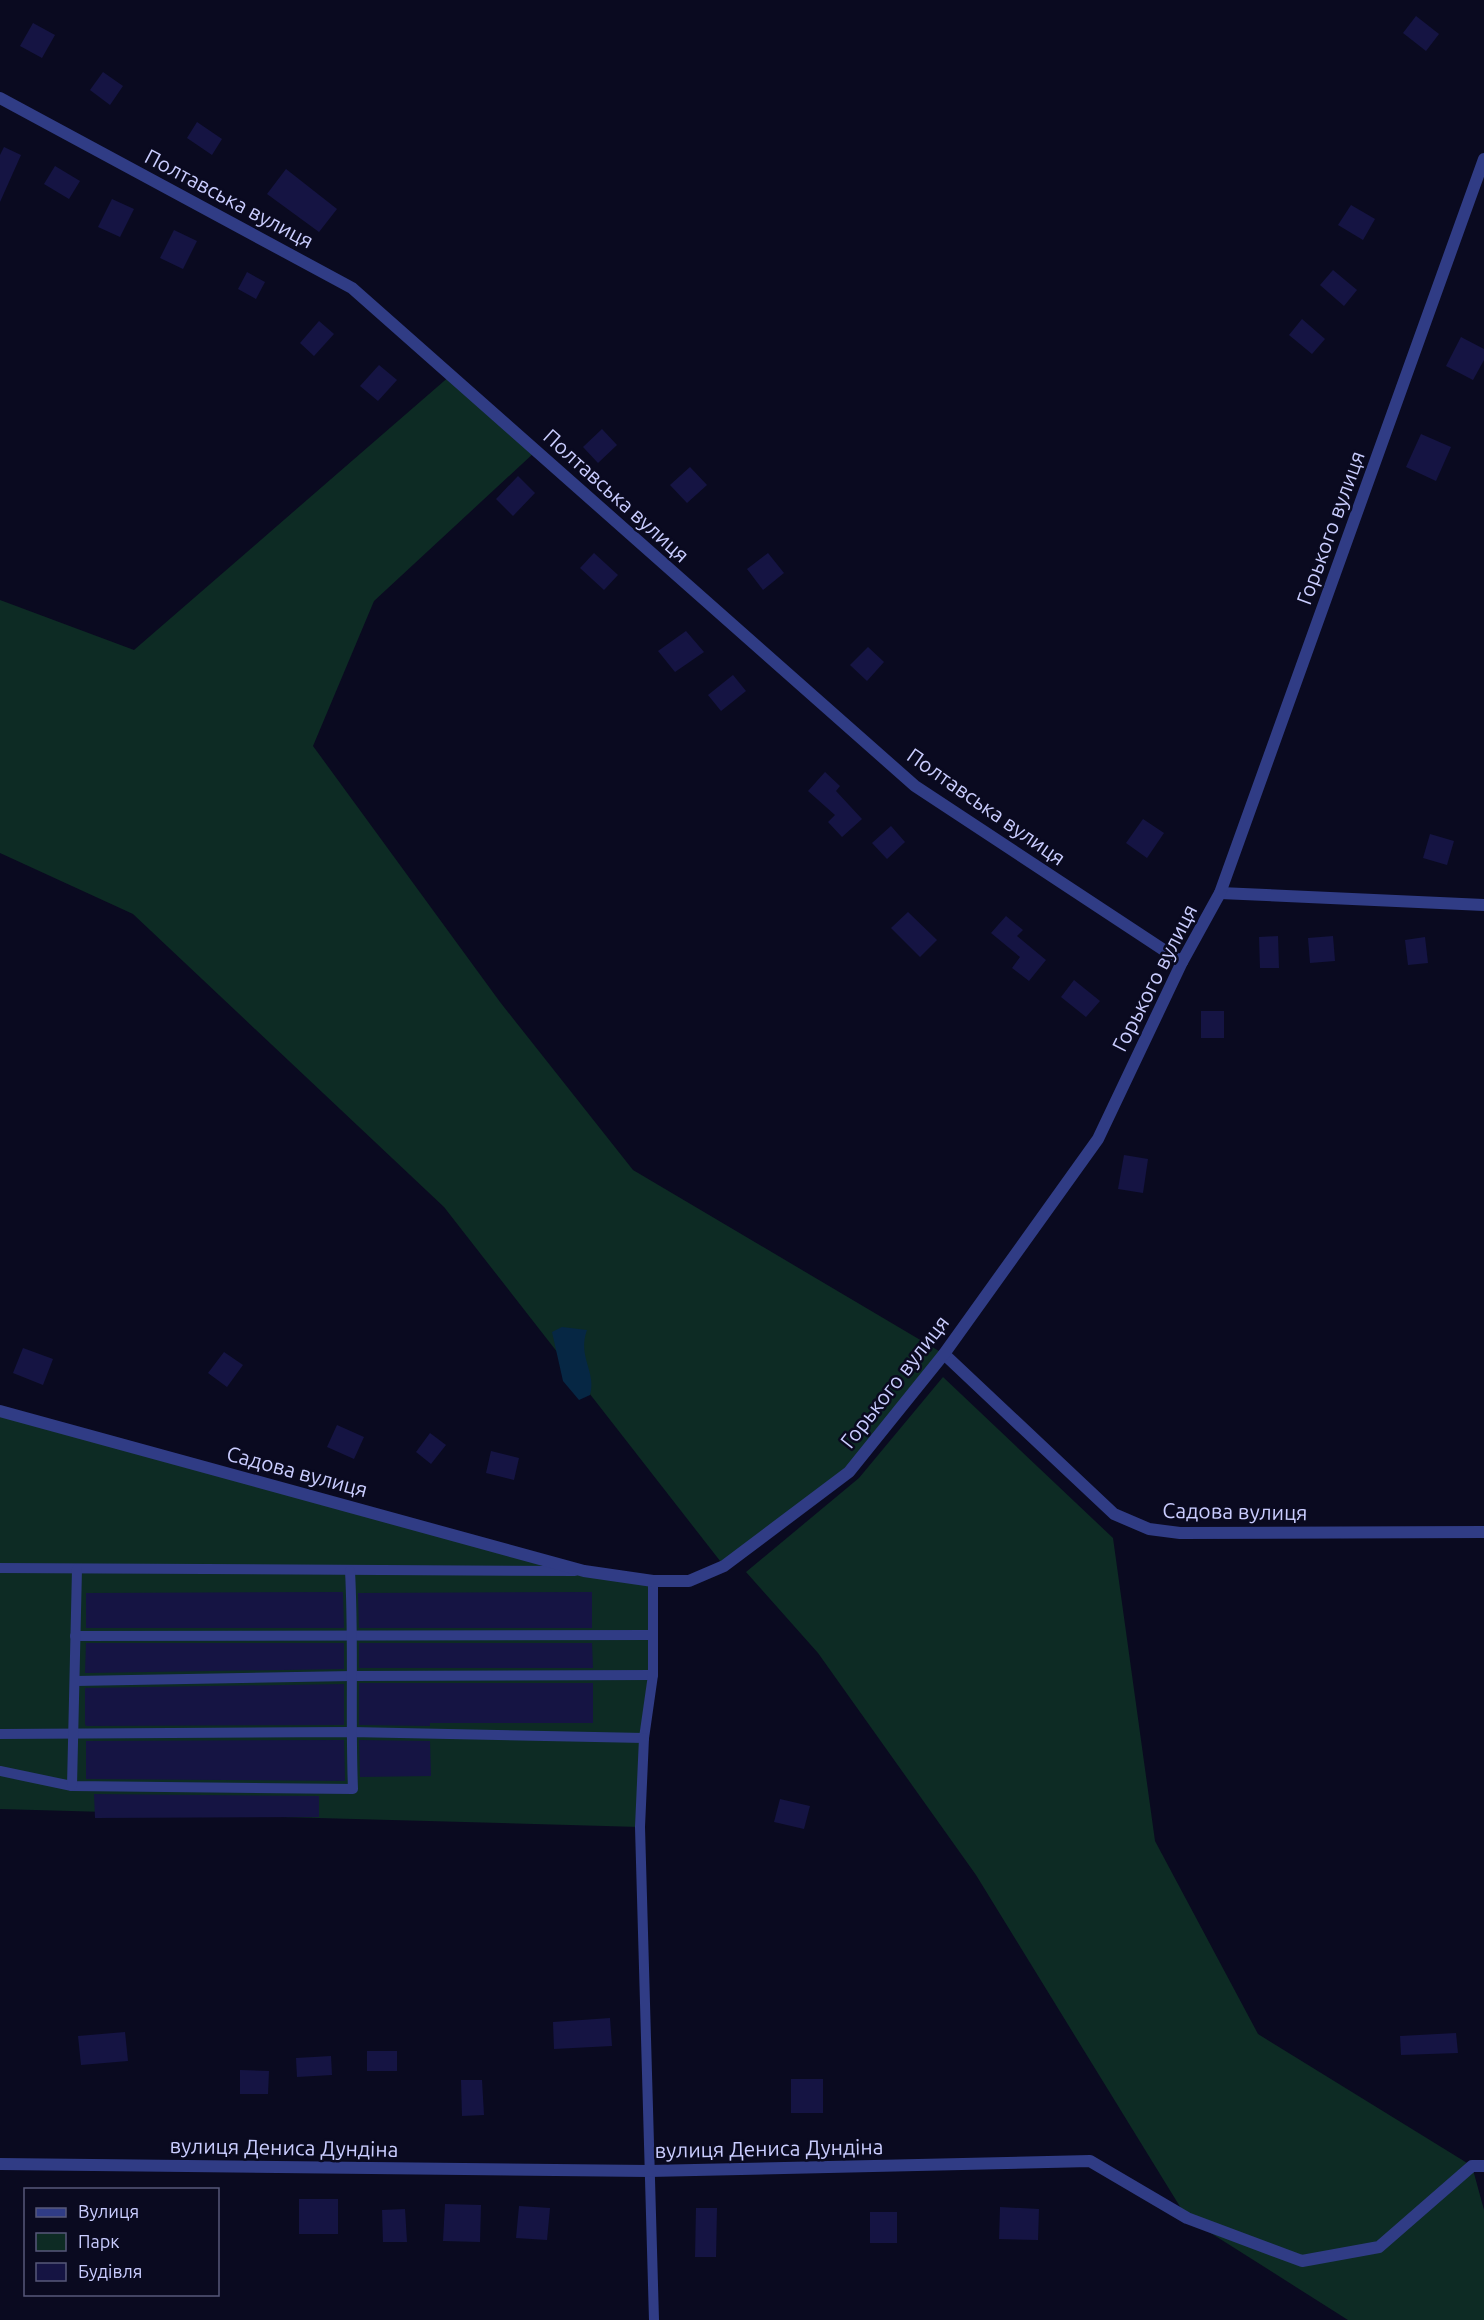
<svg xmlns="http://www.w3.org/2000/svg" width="1484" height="2320" font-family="Ubuntu,sans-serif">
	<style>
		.green { fill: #0d2b24 }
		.water { fill: #062744 }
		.building { fill: #151443 }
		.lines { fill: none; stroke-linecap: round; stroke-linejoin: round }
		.lane { stroke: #303c85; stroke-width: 10 }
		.street { stroke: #303c85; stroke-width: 12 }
		.labels { text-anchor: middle; stroke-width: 5; stroke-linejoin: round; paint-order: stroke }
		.street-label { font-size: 21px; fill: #cacdff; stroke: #0a0a20 }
	</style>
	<rect width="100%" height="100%" fill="#0a0a20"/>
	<g class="green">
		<path d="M451,375L536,451L374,601L313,746L500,1002L633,1170L944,1354L849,1472L724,1566L444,1207L133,914L0,853V600L134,650Z"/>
		<path d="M943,1377L1113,1538L1155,1841L1258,2034L1472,2166L1484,2210V2320H1348L1187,2218L976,1875L818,1653L746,1572L859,1478Z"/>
		<path d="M0,1411L584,1571L653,1581L640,1827L0,1809Z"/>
	</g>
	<path class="water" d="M562,1327L587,1330C577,1357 597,1372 590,1395L579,1400L563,1381L552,1332Z"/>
	<g class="building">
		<path d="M1416,16L1439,34L1426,51L1403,33Z"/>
		<path d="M33,23L55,35L42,58L20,46Z"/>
		<path d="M103,72L123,86L110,105L90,90Z"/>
		<path d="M197,122L222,139L212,155L187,138Z"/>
		<path d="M4,147L21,155L0,202V155Z"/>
		<path d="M55,166L80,181L69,199L44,184Z"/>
		<path d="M286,169L337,209L319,232L267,194Z"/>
		<path d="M112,199L134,209L120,237L98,227Z"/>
		<path d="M1351,205L1375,219L1363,240L1338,225Z"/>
		<path d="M174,230L197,241L183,269L160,258Z"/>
		<path d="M1333,270L1357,290L1344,306L1320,285Z"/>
		<path d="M247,272L265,282L256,299L238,289Z"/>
		<path d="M1302,319L1325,339L1312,354L1289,335Z"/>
		<path d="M319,321L334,334L314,356L300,343Z"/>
		<path d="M1461,337L1484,349V360L1473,380L1446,366Z"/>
		<path d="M379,365L397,380L378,401L360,386Z"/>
		<path d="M602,429L617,445L598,463L583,447Z"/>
		<path d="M1421,434L1451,447L1436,481L1406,467Z"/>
		<path d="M690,467L707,485L687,503L670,485Z"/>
		<path d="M518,476L535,493L513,516L496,499Z"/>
		<path d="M594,553L618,575L604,590L580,568Z"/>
		<path d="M768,553L784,573L763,590L747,569Z"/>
		<path d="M686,631L704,652L675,672L658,651Z"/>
		<path d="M868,647L884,662L867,681L850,665Z"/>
		<path d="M733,675L746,691L721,711L708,695Z"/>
		<path d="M825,772L840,786L836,791L862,819L842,837L828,822L835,815L808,791Z"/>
		<path d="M1143,819L1164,833L1147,858L1126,843Z"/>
		<path d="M891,826L905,842L887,859L872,843Z"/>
		<path d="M1430,834L1454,841L1447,865L1423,858Z"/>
		<path d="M908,912L937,940L920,957L891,928Z"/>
		<path d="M1006,916L1023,930L1017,936L1046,960L1029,981L1012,968L1020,957L991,933Z"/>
		<path d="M1278,936L1279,968H1260L1259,937Z"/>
		<path d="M1333,936L1335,961L1310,963L1308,938Z"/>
		<path d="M1425,937L1428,963L1408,965L1405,940Z"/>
		<path d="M1074,980L1100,1001L1086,1017L1061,997Z"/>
		<rect x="1201" y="1011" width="23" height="27"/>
		<path d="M1124,1155L1148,1159L1143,1193L1118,1189Z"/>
		<path d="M23,1348L53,1359L43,1385L13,1373Z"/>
		<path d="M224,1352L243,1365L227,1387L208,1373Z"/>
		<path d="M337,1425L364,1437L354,1459L327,1447Z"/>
		<path d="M430,1433L446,1445L431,1464L416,1452Z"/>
		<path d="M491,1451L519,1458L514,1480L486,1473Z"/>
		<path d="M343,1592L344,1628H86V1593Z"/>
		<path d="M592,1592V1628H359L358,1593Z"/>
		<path d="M86,1643H344V1669L85,1673Z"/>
		<path d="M359,1643H592L593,1668H359Z"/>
		<path d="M359,1683H593V1723H430V1726L359,1725Z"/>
		<path d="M344,1684V1725L86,1726L85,1724V1688Z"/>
		<path d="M344,1740L345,1781L86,1779V1741Z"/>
		<path d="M359,1740L430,1741L431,1776L360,1777Z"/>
		<path d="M94,1794L319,1796V1817L95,1818Z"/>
		<path d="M780,1799L810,1806L804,1829L774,1822Z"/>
		<path d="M610,2018L612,2046L554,2049L553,2022Z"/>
		<path d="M125,2032L128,2061L81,2065L78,2036Z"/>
		<path d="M1456,2033L1458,2053L1401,2055L1400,2036Z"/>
		<rect x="367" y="2051" width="30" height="20"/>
		<path d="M331,2056L332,2075L297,2077L296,2058Z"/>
		<path d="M240,2070L269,2071L268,2094H240Z"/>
		<rect x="791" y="2079" width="32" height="34"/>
		<path d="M461,2080H482L484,2115L462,2116Z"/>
		<rect x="299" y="2199" width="39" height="35"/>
		<path d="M445,2204L481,2205L480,2242L443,2241Z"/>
		<path d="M519,2206L550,2208L547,2240L516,2238Z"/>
		<path d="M1000,2207L1039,2209L1038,2240L999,2239Z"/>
		<path d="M696,2208H717L716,2257H695Z"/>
		<path d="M405,2209L407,2242H383L382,2210Z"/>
		<rect x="870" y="2212" width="27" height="31"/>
	</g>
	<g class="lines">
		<g class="lane">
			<path d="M0,1568L575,1571"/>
			<path d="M75,1636L653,1635"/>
			<path d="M75,1681L352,1676L653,1675"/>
			<path d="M0,1734L351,1732L644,1738L653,1675V1581"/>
			<path d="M644,1738L640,1827L654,2320"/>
			<path d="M0,1771L72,1786L353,1789C350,1716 354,1644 350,1571"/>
			<path d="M72,1786L77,1569"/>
		</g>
		<g class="street">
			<path d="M0,98L352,288L915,786L1182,962"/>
			<path d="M1220,893L1484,905"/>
			<path d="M944,1354L1114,1514L1149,1529L1180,1533L1484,1532"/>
			<path d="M0,1411L584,1571L653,1581H689L724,1566L849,1472L944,1354L1098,1139L1182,962L1220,893L1484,159"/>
			<path d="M0,2164L649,2171L1090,2161L1187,2218L1302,2261L1379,2247L1472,2166H1484"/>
		</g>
	</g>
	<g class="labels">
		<g class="street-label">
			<text transform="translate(229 199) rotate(28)" y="7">Полтавська вулиця</text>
			<text transform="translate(616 496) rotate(42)" y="7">Полтавська вулиця</text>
			<text transform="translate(1331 528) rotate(-70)" y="7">Горького вулиця</text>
			<text transform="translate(986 807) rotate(35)" y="7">Полтавська вулиця</text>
			<text transform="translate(1155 978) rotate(-63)" y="7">Горького вулиця</text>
			<text transform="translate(895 1382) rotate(-52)" y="7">Горького вулиця</text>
			<text transform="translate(297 1472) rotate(15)" y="7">Садова вулиця</text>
			<text transform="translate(1235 1512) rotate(1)" y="7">Садова вулиця</text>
			<text transform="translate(284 2148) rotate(1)" y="7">вулиця Дениса Дундіна</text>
			<text transform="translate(769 2149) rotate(-1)" y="7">вулиця Дениса Дундіна</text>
		</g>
	</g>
	<rect x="24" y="2188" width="195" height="108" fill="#0a0a20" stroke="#575879" stroke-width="1.5"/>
	<rect x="36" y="2208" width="30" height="9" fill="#303c85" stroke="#575879" stroke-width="1.5"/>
	<text x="78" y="2218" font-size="18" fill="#cacdff">Вулиця</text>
	<rect x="36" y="2233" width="30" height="18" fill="#0d2b24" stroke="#575879" stroke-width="1.5"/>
	<text x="78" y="2248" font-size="18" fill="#cacdff">Парк</text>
	<rect x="36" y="2263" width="30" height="18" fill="#151443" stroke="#575879" stroke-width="1.5"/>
	<text x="78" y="2278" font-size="18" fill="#cacdff">Будівля</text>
</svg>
